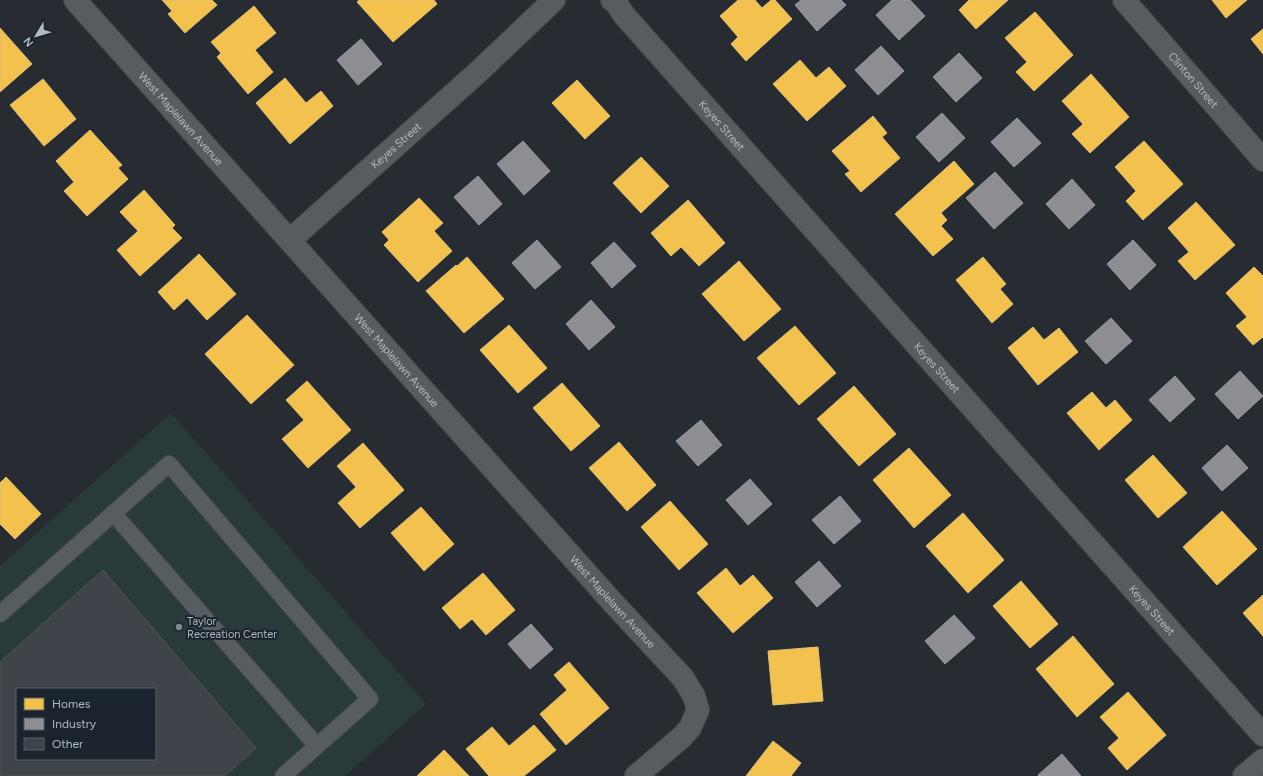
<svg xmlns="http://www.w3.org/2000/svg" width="1263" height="776" font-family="Figtree,sans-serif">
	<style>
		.green { fill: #283a3a; fill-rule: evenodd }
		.homes { fill: #f2c14e; stroke: #debf71 }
		.industry { fill: #8d8d92; stroke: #989aa1 }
		.building { fill: #3e4449; stroke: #4e5459; fill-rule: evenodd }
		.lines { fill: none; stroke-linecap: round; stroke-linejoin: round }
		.service-casing { stroke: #44484d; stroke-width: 18 }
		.minor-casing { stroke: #44484d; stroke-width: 24 }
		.service { stroke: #575c60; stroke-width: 16 }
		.minor { stroke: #575c60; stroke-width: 22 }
		.poi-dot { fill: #808890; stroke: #1b242c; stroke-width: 1.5 }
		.labels { text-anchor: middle; stroke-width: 4; stroke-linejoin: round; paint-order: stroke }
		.street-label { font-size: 11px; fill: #b0bac3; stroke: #1b242c }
		.poi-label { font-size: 11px; fill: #b0bac3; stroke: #1b242c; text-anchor: start }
	</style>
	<rect width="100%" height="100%" fill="#262c32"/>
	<path class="green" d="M171,413L426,704L345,776H0V566ZM17,689H155V759H17Z"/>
	<g class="homes">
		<path d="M162,0H212L217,5L185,33L168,14L172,11Z"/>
		<path d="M359,0H434L437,4L393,42L357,2Z"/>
		<path d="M738,0H755L762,8L771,0H775L792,19L746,61L731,44L738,37L720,16Z"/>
		<path d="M969,0H1008L976,29L959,10Z"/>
		<path d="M1212,0H1247L1226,18Z"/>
		<path d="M254,6L276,33L255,50L273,72L248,94L217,57L221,53L211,42Z"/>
		<path d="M1035,12L1073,55L1034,91L1016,72L1027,62L1005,38Z"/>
		<path d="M0,28L32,64L0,92Z"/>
		<path d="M1263,29V54L1251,39Z"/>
		<path d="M800,60L816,78L829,67L846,86L807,121L773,84Z"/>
		<path d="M1091,74L1129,117L1090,153L1072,134L1083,124L1062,101Z"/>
		<path d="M285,78L306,103L321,91L333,106L290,144L256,103Z"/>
		<path d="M43,79L76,119L44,146L10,105Z"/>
		<path d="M577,80L610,116L585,139L552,103Z"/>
		<path d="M873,116L887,133L882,137L900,158L861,192L845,174L850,171L832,151Z"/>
		<path d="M90,130L122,165L118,168L128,179L87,216L64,191L74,182L56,161Z"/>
		<path d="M1144,141L1183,184L1143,220L1126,201L1136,191L1115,167Z"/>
		<path d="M641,157L669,186L641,213L613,183Z"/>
		<path d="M954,161L974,184L941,213L947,220L941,226L953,239L933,256L895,214Z"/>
		<path d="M144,190L175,225L172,228L182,238L140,276L117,250L138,231L120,212Z"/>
		<path d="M419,198L443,223L434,231L452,251L418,282L384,245L389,240L382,232Z"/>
		<path d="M688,200L725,243L699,266L681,247L671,256L651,233Z"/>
		<path d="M1196,202L1235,245L1195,280L1178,261L1189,252L1168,228Z"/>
		<path d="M199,254L236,294L207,320L187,298L174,310L158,292Z"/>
		<path d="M467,257L504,299L464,333L426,291L456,265L457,266Z"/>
		<path d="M983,257L1006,284L1000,289L1013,304L992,323L956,280Z"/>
		<path d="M739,261L781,309L744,341L702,294Z"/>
		<path d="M1254,267L1263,276V337L1253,345L1236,326L1247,317L1226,293Z"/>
		<path d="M247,315L294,365L251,404L205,354Z"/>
		<path d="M509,325L547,368L518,393L480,350Z"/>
		<path d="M795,326L836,373L799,405L757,358Z"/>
		<path d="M1033,327L1044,340L1059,328L1078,352L1038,385L1008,348Z"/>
		<path d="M307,381L351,430L308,468L282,439L304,420L286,400Z"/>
		<path d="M562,383L600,426L571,451L533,408Z"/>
		<path d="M854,386L896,434L859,466L817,419Z"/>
		<path d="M1092,392L1106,408L1115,400L1132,420L1099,450L1067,413Z"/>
		<path d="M619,442L656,485L627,511L589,468Z"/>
		<path d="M363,443L404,490L360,528L338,503L356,487L337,466Z"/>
		<path d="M909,448L951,495L914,528L873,480Z"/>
		<path d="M1153,455L1187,493L1158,518L1125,480Z"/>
		<path d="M6,477L41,514L15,539L0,524V483Z"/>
		<path d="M670,501L708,544L679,570L641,527Z"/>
		<path d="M421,507L454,544L424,571L391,533Z"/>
		<path d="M1222,511L1257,549L1217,585L1183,547Z"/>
		<path d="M963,513L1004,560L968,593L926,546Z"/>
		<path d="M726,568L740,586L753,575L773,598L733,633L697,593Z"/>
		<path d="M483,573L515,610L486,635L472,619L460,629L442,608Z"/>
		<path d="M1021,581L1058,624L1030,648L993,606Z"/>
		<path d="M1263,595V636L1243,613Z"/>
		<path d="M1073,636L1114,684L1077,717L1036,669Z"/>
		<path d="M818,647L823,701L773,705L768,651Z"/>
		<path d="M569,662L609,708L566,745L540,714L567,690L554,675Z"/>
		<path d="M1128,692L1166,735L1127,770L1108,748L1119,738L1100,717Z"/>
		<path d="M534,725L556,750L524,776H489L466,749L492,727L509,746Z"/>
		<path d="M773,741L801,763L791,776H746Z"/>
		<path d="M444,750L469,776H417Z"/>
	</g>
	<g class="industry">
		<path d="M801,0H841L846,5L817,31L795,5Z"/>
		<path d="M892,0H910L925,16L899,40L876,15Z"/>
		<path d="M361,39L382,64L358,85L337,60Z"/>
		<path d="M881,46L904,71L878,95L855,70Z"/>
		<path d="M959,53L982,78L956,102L933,77Z"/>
		<path d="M942,113L965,138L939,162L916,137Z"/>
		<path d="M1017,118L1041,143L1014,167L991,142Z"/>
		<path d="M523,141L550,171L524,195L497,164Z"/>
		<path d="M995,172L1023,203L994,229L966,198Z"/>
		<path d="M478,176L502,204L479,225L454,197Z"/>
		<path d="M1072,179L1095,205L1069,229L1046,204Z"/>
		<path d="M537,240L561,267L535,289L512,263Z"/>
		<path d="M1133,240L1156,265L1130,290L1107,264Z"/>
		<path d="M614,242L636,266L612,288L591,263Z"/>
		<path d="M591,300L615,327L589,350L566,324Z"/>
		<path d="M1111,318L1132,341L1106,364L1085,341Z"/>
		<path d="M1240,371L1263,396L1238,419L1215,394Z"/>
		<path d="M1175,376L1195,399L1170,422L1149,400Z"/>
		<path d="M701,420L722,445L698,466L676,441Z"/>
		<path d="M1227,445L1248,468L1222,491L1202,468Z"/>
		<path d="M750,479L772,504L748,525L726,500Z"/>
		<path d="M840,496L861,521L834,544L812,520Z"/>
		<path d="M819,561L841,586L817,607L795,582Z"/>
		<path d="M954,615L975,638L945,664L925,641Z"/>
		<path d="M531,624L553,649L530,669L508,644Z"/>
		<path d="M1062,754L1081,776H1039L1038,775Z"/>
	</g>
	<path class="building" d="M103,570L256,748L225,776H0V662ZM17,689H155V759H17Z"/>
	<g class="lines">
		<g class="service-casing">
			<g id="service">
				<path d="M113,513L317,746"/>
				<path d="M0,614L169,464L370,699L283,776"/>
			</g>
		</g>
		<g class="minor-casing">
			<g id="minor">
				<path id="s1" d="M75,0L615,605L683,678L694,696L698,710L690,728L682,737L636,776"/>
				<path id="s2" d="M612,0L616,3L624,15L1263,735"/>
				<path id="s3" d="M1124,0L1263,160"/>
				<path id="s4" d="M290,240L477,73L554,0"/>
				<path d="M1244,776L1263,760"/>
			</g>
		</g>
		<use href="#service" class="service"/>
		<use href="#minor" class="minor"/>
	</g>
	<circle class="poi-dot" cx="179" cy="627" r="4"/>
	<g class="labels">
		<g class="street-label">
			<text dy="4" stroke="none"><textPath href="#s3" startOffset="106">Clinton Street</textPath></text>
			<text dy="4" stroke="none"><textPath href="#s1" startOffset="159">West Maplelawn Avenue</textPath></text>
			<text dy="4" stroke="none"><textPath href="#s2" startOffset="167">Keyes Street</textPath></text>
			<text dy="4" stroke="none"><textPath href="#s4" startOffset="142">Keyes Street</textPath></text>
			<text dy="4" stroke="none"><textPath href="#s1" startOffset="483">West Maplelawn Avenue</textPath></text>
			<text dy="4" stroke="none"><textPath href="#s2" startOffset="491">Keyes Street</textPath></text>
			<text dy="4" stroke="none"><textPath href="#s1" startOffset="807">West Maplelawn Avenue</textPath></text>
			<text dy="4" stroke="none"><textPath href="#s2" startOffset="815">Keyes Street</textPath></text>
		</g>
		<g class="poi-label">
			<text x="187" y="625">Taylor<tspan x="187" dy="13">Recreation Center</tspan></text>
		</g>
	</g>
	<rect x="16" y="688" width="140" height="72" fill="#1b242c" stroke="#576068"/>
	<rect x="24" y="698" width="20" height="12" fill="#f2c14e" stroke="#576068"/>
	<text x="52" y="708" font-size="12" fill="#b0bac3">Homes</text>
	<rect x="24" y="718" width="20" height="12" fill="#8d8d92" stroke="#576068"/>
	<text x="52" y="728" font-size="12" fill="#b0bac3">Industry</text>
	<rect x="24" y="738" width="20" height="12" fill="#3e4449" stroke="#576068"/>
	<text x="52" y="748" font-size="12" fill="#b0bac3">Other</text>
	<g transform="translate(36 36) rotate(232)" stroke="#1b242c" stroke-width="3" paint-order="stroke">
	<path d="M0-3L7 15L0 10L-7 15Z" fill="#b0bac3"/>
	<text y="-6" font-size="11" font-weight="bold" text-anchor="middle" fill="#b0bac3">N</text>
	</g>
</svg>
